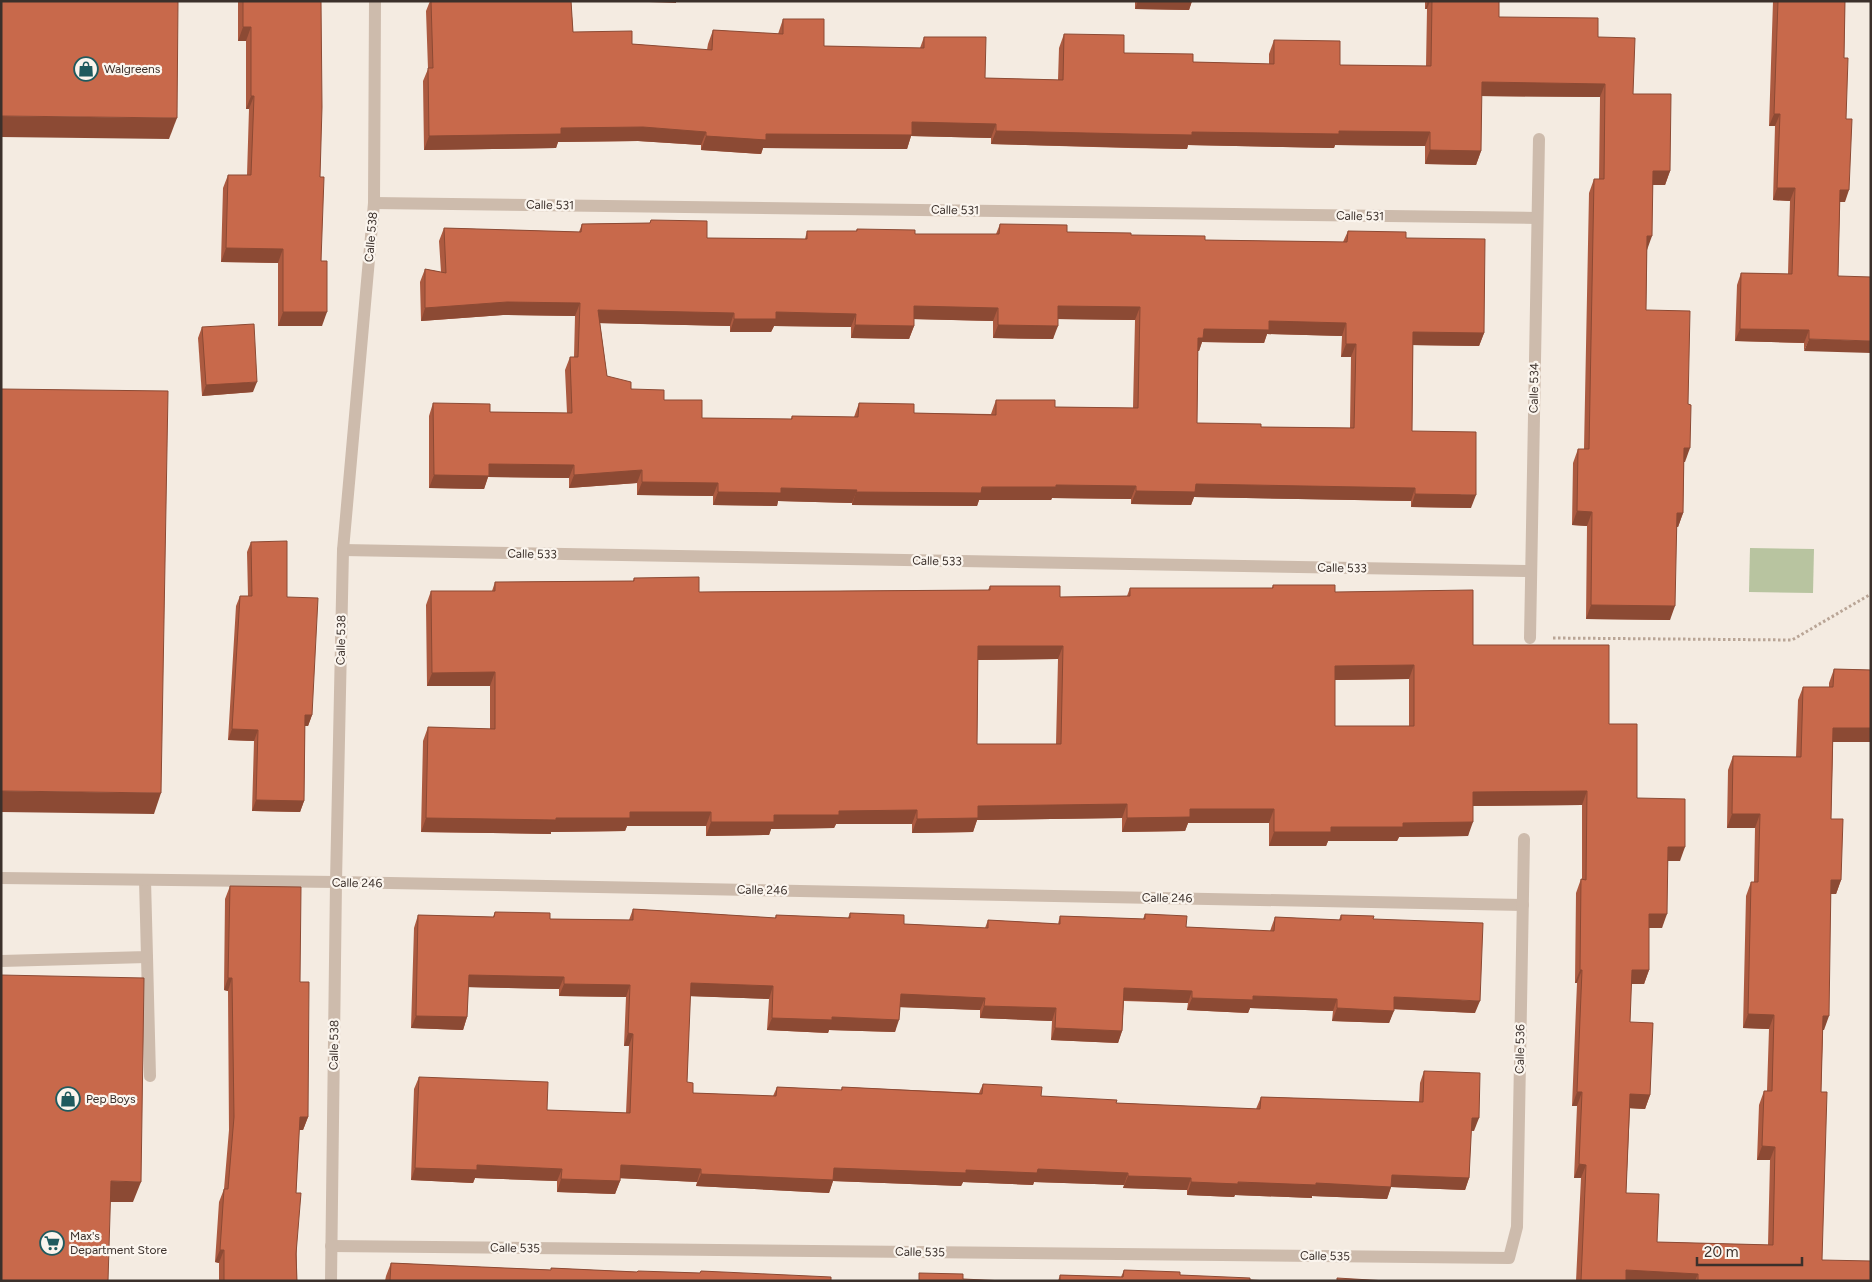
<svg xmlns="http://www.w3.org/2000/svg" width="1872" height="1282" font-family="Figtree,sans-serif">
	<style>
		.green { fill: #b8c4a0 }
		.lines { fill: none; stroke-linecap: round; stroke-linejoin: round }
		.path { stroke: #b9a596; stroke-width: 3; stroke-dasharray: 2.5 2.5; stroke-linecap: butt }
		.service { stroke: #cdbbac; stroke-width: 12 }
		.minor { stroke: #cdbbac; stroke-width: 12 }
		.wall { fill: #ac5a40; fill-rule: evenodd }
		.shaded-wall { fill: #8c4a34 }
		.building { fill: #c8694b; stroke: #8c4a34; fill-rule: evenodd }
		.labels { text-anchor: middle; stroke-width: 4.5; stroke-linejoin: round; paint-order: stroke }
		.poi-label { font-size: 12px; fill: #3b302b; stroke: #fbf5ee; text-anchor: start }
		.street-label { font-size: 12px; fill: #3b302b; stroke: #fbf5ee }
	</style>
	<rect width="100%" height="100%" fill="#f4ebe1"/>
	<path class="green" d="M1750,548L1814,549L1813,593L1749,592Z"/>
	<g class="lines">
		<path class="path" d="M1553,638L1792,640L1871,594"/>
		<g class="service">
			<path d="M147,957L150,1076"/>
			<path d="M1,961L147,957L145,880"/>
		</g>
		<g class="minor">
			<path d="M374,203L1537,218"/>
			<path d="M343,550L1531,571"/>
			<path d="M1530,638L1539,139"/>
			<path d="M1,878L336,882L1523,905"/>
			<path d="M331,1246L1509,1258L1517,1227L1524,839"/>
			<path d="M331,1281L336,882L343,550L374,203L375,1"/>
		</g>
	</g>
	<g class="wall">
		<path d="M238,1H321L320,177L322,326H278V263L221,262L223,188L228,175H247L249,109H246V41H238Z"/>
		<path d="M430,1H571L573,32L632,44L707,50L708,44L713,30L778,34L783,19L824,46L920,48L924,37L985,78L1058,80L1059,48L1064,34L1124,53L1193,62L1269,64V54L1274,40L1340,65L1426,66L1427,9H1425V1H1499V17L1598,37L1633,94L1670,171L1665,185H1653L1647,250L1646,310L1685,462H1684L1683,513L1678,527H1677L1670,620L1586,619L1587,526L1572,525L1573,463L1578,449H1584L1589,193L1594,179H1599L1600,97L1481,96V151L1476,165L1425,164V146L1335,145L1334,148L1188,145L1187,149L1128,148L991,144V138L911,136L907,149L763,148L761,154L701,150V145L638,141L558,142L556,148L424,150L423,81L428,69L426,11Z"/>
		<path d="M1135,1H1192L1189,10L1135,9Z"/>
		<path d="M1773,1H1845L1844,58L1846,119L1845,202H1840L1838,276L1804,351V343L1735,341L1737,285L1741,273L1788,274L1790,201L1773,200L1775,126H1769Z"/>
		<path d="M651,220L707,238L805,239L807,231H856L857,229L915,234H996L1000,224L1067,232L1205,240L1343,242L1348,231L1406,238L1484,333L1479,346L1413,345L1412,431L1471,508L1411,507V501L1194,497L1191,505L1131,504V499L1052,498L1051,500H979L977,506L852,505V503L778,501L777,506L713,505V496L637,495V483L569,488V478L488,477L484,489L429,488V416L433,403L490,412L567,413L565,370L570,357H574L575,316L503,315L421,321L420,282L425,269L441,272L439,241L444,228L579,232L582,224L650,223ZM914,319L993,321V338L1053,339L1058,319L1135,320L1133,408L1055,407L996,400L991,414L914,413L859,403L854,417L792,416L791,419L702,418L664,400L631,389L607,376L600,323L730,326V332H771L774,326L851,327V338L909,339L914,326ZM1267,334L1342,336L1341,357H1351L1350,428L1261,427L1197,423L1198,351H1199L1202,342L1264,343Z"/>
		<path d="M202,327L253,392L202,396L198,338Z"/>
		<path d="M251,542L287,597L312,715L308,726H305L304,801L300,812L252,811L254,741L228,740L236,606L240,596H248L247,552Z"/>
		<path d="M634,578L699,592L988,590L990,586L1060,597L1127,596L1130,588H1272L1273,585L1335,592L1473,645L1609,724L1637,798L1680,861H1668L1662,928H1649V970L1644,984H1631L1630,1022L1650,1095L1645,1109L1630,1108L1626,1193L1657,1242L1768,1245L1770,1160H1757L1759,1105L1764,1091H1767L1769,1029L1743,1028L1746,896L1751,882H1754L1755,828H1727L1728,770L1733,756L1796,757L1798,700L1803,687H1829V683L1834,669L1871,670V742H1833L1831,819L1841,880L1836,894H1831L1824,1030H1823L1821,1092L1822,1260L1871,1281H1576L1581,1178H1574L1577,1106H1572L1577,983H1575L1576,893L1581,879H1582V805L1473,806L1468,836L1399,837L1397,841H1328L1326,846H1269V823H1188L1185,831L1122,832V818L977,820L973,832L912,833V824H836L834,828L771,829L769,835L706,836V826H627L625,831L551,832V834L421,832L423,741L428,727L490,729V686H427L426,605L431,591H492L495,582L633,581ZM1058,659L1056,744H977L978,660ZM1409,679V726H1335V680Z"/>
		<path d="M230,886L300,982L308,1117L303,1130H299L296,1193L297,1281H219V1263L215,1262L219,1202L224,1189L229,1130L228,991L224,990L225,899Z"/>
		<path d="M633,909L775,918L776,915L848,918L850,913L904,924L985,928L988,920L1058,924L1060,916L1143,919L1145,914L1186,927L1270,931L1275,917L1339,920L1341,915L1373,919L1475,1013L1394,1009L1389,1023L1332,1021L1333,1011L1250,1008L1248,1013L1187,1010L1188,1003L1124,1001L1122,1031L1118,1043L1051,1040L1052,1021L980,1018V1010L900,1007L895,1032L829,1030L828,1033L767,1030L769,999L690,996L687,1082L693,1093L773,1096L777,1087L841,1090L842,1087L979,1093L983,1084L1041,1096L1116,1103L1256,1109L1261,1097L1419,1102L1420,1083L1424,1071L1474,1131H1471L1469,1178L1465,1190L1391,1187L1387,1199L1312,1196V1198L1235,1195L1234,1197L1187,1195V1190L1123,1188L1124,1185L1034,1182L1033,1185L963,1182L961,1186L833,1181L829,1193L696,1186L697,1182L620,1178V1181L615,1194L557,1192V1181L475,1178L473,1183L411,1180L414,1089L419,1077L547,1110L626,1113L629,1046H624L626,997L559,996V989L468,987L467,1017L463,1030L411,1028L414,928L418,915L493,917L495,912L550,919L629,920Z"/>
		<path d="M391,1263L551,1270V1268L637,1272L700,1273L701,1271L831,1281H385L386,1276Z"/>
		<path d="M1124,1270L1180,1275L1269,1281H1058L1060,1275L1121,1277Z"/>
	</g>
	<g class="shaded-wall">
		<path d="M622,1H676V3Z"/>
		<path d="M1138,1H1192L1189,10L1135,9Z"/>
		<path d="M1428,1H1430L1427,9H1425Z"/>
		<path d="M243,27H251L246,41H238Z"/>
		<path d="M1482,82L1605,84L1600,97L1476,96Z"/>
		<path d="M251,96H254L249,109H246Z"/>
		<path d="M1774,114H1780L1775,126H1769Z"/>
		<path d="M1,116L177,118L169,139L1,137Z"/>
		<path d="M912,122L996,124L991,138L911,136L907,149L763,148L761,154L701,150L706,136L766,134Z"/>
		<path d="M643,127L706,132L701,145L638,141L558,142L556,148L424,150L429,136L561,128Z"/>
		<path d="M996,131H1339L1430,132L1425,146L1335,145L1334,148L1188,145L1187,149L991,144Z"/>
		<path d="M1430,150L1481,151L1476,165L1425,164Z"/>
		<path d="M1653,171H1670L1665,185H1648Z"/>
		<path d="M1777,188H1795L1790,201L1773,200Z"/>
		<path d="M1840,190H1849L1845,202H1836Z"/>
		<path d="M1647,236H1652L1647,250Z"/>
		<path d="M226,248L283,249L278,263L221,262Z"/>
		<path d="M507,302L580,303L575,316L503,315L421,321L425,308Z"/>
		<path d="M914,306L998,308L993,321L910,319Z"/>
		<path d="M1058,306L1140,307L1135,320L1053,319Z"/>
		<path d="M598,310L734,313L730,326L594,323Z"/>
		<path d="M283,312H327L322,326H278Z"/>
		<path d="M776,312L856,314L851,327L774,326L771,332H730L734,319Z"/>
		<path d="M1269,321L1346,323L1342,336L1267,334L1264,343L1202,342L1199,351H1193L1198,338L1204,329Z"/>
		<path d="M855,325L914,326L909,339L851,338Z"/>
		<path d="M998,325L1058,326L1053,339L993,338Z"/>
		<path d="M1740,329L1809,330L1804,343L1735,341Z"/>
		<path d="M1413,332L1484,333L1479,346L1408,345Z"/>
		<path d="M1809,339L1871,341V353L1804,351Z"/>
		<path d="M1346,344H1356L1351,357H1341Z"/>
		<path d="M257,382L253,392L202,396L206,385Z"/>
		<path d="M1684,448H1690L1685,462H1679Z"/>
		<path d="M489,464L574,465L569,478L488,477L484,489L429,488L434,475Z"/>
		<path d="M642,470L637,483L569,488L574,475Z"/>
		<path d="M642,482L718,483L713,496L637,495Z"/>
		<path d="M1196,484L1415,488L1411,501L1194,497L1191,505L1131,504L1136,491Z"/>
		<path d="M1056,485L1136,486L1131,499L1052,498L1051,500H979L977,506L852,505L856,492Z"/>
		<path d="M781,488L857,490L852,503L778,501L777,506L713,505L718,492Z"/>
		<path d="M1415,494L1476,495L1471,508L1411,507Z"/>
		<path d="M1577,511L1592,512L1587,526L1572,525Z"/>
		<path d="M1677,513H1683L1678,527H1672Z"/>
		<path d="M1591,605L1675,606L1670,620L1586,619Z"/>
		<path d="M978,646H1063L1058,659L973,660Z"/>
		<path d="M1414,665L1409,679L1330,680L1335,666Z"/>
		<path d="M495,672L490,686H427L432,673Z"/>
		<path d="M305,715H312L308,726H301Z"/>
		<path d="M1833,728H1871V742H1828Z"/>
		<path d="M232,729L258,730L254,741L228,740Z"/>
		<path d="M1,791L161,793L154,814L1,812Z"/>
		<path d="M1587,791L1582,805L1468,806L1473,792Z"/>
		<path d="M256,800L304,801L300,812L252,811Z"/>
		<path d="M1127,804L1122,818L977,820L973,832L912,833L917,819L978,806Z"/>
		<path d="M1190,809H1274L1269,823H1188L1185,831L1122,832L1127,818Z"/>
		<path d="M917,810L912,824H836L834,828L771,829L769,835L706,836L711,822L774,815L839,811Z"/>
		<path d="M630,812H711L706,826H627L625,831L551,832V834L421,832L426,818H556Z"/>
		<path d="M1732,814H1760L1755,828H1727Z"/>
		<path d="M1473,822L1468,836L1399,837L1397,841H1328L1326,846H1269L1274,832L1331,827L1403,823Z"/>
		<path d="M1668,847H1685L1680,861H1663Z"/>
		<path d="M1831,880H1841L1836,894H1826Z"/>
		<path d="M1649,914H1667L1662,928H1644Z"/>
		<path d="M1580,970H1582L1577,983H1575Z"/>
		<path d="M1632,970H1649L1644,984H1627Z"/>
		<path d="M469,975L564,977L559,989L464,987Z"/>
		<path d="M228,978H232L228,991L224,990Z"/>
		<path d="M691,983L773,986L769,999L686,996Z"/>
		<path d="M564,984L630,985L626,997L559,996Z"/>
		<path d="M1124,988L1192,991L1188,1003L1120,1000Z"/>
		<path d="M901,994L985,998L980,1010L896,1007Z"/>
		<path d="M1253,996L1337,999L1333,1011L1250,1008L1248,1013L1187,1010L1192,998Z"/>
		<path d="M1394,997L1480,1001L1475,1013L1390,1009Z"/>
		<path d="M984,1006L1056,1008L1052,1021L980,1018Z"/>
		<path d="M1337,1008L1394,1011L1389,1023L1332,1021Z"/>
		<path d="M1748,1014L1774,1015L1769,1029L1743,1028Z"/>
		<path d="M416,1016L467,1017L463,1030L411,1028Z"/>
		<path d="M1823,1016H1829L1824,1030H1818Z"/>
		<path d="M832,1017L899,1020L895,1032L829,1030L828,1033L767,1030L772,1018Z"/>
		<path d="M1055,1028L1122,1031L1118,1043L1051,1040Z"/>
		<path d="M628,1033L633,1034L629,1046H624Z"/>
		<path d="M1577,1092H1582L1577,1106H1572Z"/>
		<path d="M1630,1094L1650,1095L1645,1109L1625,1108Z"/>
		<path d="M300,1117H308L303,1130H295Z"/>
		<path d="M1472,1118H1479L1474,1131L1468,1130Z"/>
		<path d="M1762,1146L1775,1147L1770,1160H1757Z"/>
		<path d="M1579,1164L1586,1165L1581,1178H1574Z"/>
		<path d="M477,1165L562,1169L557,1181L475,1178L473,1183L411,1180L415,1168Z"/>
		<path d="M621,1165L701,1169L697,1182L616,1178Z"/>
		<path d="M834,1168L966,1170L1038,1169L1128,1173L1124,1185L1034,1182L1033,1185L963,1182L961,1186L833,1181L829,1193L696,1186L701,1174Z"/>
		<path d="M1392,1175L1469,1178L1465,1190L1391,1187L1387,1199L1312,1196V1198L1235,1195L1234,1197L1187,1195L1191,1182L1316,1183Z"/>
		<path d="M1128,1176L1191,1178L1187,1190L1123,1188Z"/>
		<path d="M561,1179L620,1181L615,1194L557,1192Z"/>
		<path d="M111,1181L141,1182L133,1202H104Z"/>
		<path d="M220,1250H224L219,1263L215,1262Z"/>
		<path d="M1626,1270L1698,1274L1695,1281H1623Z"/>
	</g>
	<g class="building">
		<path d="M1,1H178L177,118L1,116Z"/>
		<path d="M243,1H321L322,107L320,177H324L321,261H327V312H283V249L226,248L228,175H251L254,96H251V27H243Z"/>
		<path d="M431,1H571L573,32L632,31V44L712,50L713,30L783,34V19H824V46L924,48V37H986L985,78L1063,80L1064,34L1124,35V53L1193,54V62L1274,64V40L1340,41V65L1431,66L1432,1H1499V17L1598,18V37L1635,38L1633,94H1671L1670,171H1653L1652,236H1647L1646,310L1690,311L1688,404L1691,405L1690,448H1684L1683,513H1677L1675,606L1591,605L1592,512L1577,511L1578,449H1589L1594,179H1604L1605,84L1482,82L1481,151L1430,150V132L1339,131V134L1192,132V135L1133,134L996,131V124L912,122V135L766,134V140L706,136V132L643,127L561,128V134L429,136L428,68H433Z"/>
		<path d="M1778,1H1845L1844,58H1848L1846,119H1852L1849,190H1840L1838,276L1871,277V341L1809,339V330L1740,329L1741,273L1792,274L1795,188H1777L1780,114H1774Z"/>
		<path d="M651,220L707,221V238L807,239V231H857V229L915,230V234H999L1000,224L1067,225V232L1131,233V235L1205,236V240L1347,242L1348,231L1406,232V238L1485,239L1484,333L1413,332L1412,431L1476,432V495L1415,494V488L1196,484L1195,492L1136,491V486L1056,485V487H982L981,493L856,492L857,490L781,488V493L718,492V483L642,482V470L574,475V465L489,464V476L434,475L433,403L490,404V412L572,413L570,357H578L580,303L507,302L425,308V269L446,273L444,228L581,232L582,224L650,223ZM914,306L998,308V325L1058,326V306L1140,307L1138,408L1055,407V400H996V415L914,413V404L859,403L858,417L792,416V419L702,418V400H664V390L631,389V382L607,376L598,310L734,313V319H776V312L856,314L855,325L914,326ZM1269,321L1346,323V344H1356L1354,428L1261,427V424L1197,423L1198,338H1203L1204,329L1269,330Z"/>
		<path d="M254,324L257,382L206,385L202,327Z"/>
		<path d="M1,389L168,391L161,793L1,791Z"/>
		<path d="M287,541V597L318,598L312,715H305L304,801L256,800L258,730L232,729L240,596H252L251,542Z"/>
		<path d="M699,577V592L990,590V586H1060V597L1130,596V588H1273V585H1335V592L1473,590V645H1609V724H1637V798L1685,799V847H1668L1667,914H1649V970H1632L1630,1022L1653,1023L1650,1095L1630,1094L1626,1193L1659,1194L1657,1242L1773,1245L1775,1147L1762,1146L1764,1091H1772L1774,1015L1748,1014L1751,882H1758L1760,814H1732L1733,756L1801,757L1803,687H1833L1834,669L1871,670V728H1833L1831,819H1843L1841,880H1831L1829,1016H1823L1821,1092H1827L1822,1260L1871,1261V1281H1698V1274L1626,1270V1281H1581L1586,1165L1579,1164L1582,1092H1577L1582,970H1580L1581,879L1586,880L1587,791L1473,792V822L1403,823V827H1331V832H1274V809H1190V817L1127,818V804L978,806V818L917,819V810L839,811V815H774V822H711V812H630V818H556V820L426,818L428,727L495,729V672L432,673L431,591H495V582L634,581V578ZM978,646H1063L1061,744H977ZM1414,665V726H1335V666Z"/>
		<path d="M230,886L301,887L300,982H309L308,1117H300L296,1193H301L296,1254L297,1281H224V1250H220L224,1189H228L234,1117L232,978H228Z"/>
		<path d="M633,909L776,918V915L850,918V913L904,915V924L988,928V920L1060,924V916L1145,919V914L1187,916L1186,927L1274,931L1275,917L1341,920V915L1374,916L1373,919L1483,923L1480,1001L1394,997V1011L1337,1008V999L1253,996V1000L1192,998V991L1124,988L1122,1031L1055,1028L1056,1008L984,1006L985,998L901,994L899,1020L832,1017V1020L772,1018L773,986L691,983L687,1082L693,1083V1093L776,1096L777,1087L842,1090V1087L982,1094L983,1084L1042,1087L1041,1096L1117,1100L1116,1103L1260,1109L1261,1097L1423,1102L1424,1071L1480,1073L1479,1118H1472L1469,1178L1392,1175L1391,1187L1316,1183V1185L1238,1182V1184L1191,1182V1178L1128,1176V1173L1038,1169L1037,1173L966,1170V1173L834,1168L833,1180L701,1174V1169L621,1165L620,1181L561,1179L562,1169L477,1165V1170L415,1168L419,1077L548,1082L547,1110L630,1113L633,1034L628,1033L630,985L564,984V977L469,975L467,1017L416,1016L418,915L494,917L495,912L550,913V919L633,920Z"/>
		<path d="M1,975L144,978L141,1182L111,1181L108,1281H1Z"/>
		<path d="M391,1263L551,1270V1268L637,1272L638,1271L700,1273L701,1271L831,1277V1281H390Z"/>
		<path d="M1124,1270L1180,1272V1275L1250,1278V1280L1269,1281H1060V1275L1123,1277Z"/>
		<path d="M919,1273L963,1274V1279L1005,1281H919Z"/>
		<path d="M1337,1278L1387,1281H1337Z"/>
	</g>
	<defs>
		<g id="shop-ring" transform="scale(1.25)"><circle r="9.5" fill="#fbf5ee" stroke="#1f5a5e" stroke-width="1.5"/><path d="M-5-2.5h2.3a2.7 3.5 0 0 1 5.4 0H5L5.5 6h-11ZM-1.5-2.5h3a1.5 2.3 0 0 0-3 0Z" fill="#1f5a5e"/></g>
		<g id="supermarket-ring" transform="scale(1.25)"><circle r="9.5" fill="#fbf5ee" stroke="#1f5a5e" stroke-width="1.5"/><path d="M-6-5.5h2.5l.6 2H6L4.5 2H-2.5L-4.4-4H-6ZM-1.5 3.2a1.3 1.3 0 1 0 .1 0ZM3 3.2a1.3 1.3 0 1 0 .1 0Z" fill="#1f5a5e"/></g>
	</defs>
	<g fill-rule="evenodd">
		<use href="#shop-ring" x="86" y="69"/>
		<use href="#shop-ring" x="68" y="1099"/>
		<use href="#supermarket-ring" x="52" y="1243"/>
	</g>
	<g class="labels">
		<g class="poi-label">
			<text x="104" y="73">Walgreens</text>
			<text x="86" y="1103">Pep Boys</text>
			<text x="70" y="1240">Max's<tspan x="70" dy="14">Department Store</tspan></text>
		</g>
		<g class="street-label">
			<text transform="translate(550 205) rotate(1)" y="4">Calle 531</text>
			<text transform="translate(955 210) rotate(1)" y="4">Calle 531</text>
			<text transform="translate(1360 216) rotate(1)" y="4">Calle 531</text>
			<text transform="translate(371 237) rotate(-85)" y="4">Calle 538</text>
			<text transform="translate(1534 388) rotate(-89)" y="4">Calle 534</text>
			<text transform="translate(532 554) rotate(1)" y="4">Calle 533</text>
			<text transform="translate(937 561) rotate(1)" y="4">Calle 533</text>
			<text transform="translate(1342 568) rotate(1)" y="4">Calle 533</text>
			<text transform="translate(341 640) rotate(-89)" y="4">Calle 538</text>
			<text transform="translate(357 883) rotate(1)" y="4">Calle 246</text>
			<text transform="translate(762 890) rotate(1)" y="4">Calle 246</text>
			<text transform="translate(1167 898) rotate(1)" y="4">Calle 246</text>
			<text transform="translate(334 1045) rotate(-89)" y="4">Calle 538</text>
			<text transform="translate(1520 1049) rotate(-89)" y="4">Calle 536</text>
			<text transform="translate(515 1248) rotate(1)" y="4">Calle 535</text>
			<text transform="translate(920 1252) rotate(1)" y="4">Calle 535</text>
			<text transform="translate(1325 1256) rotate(1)" y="4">Calle 535</text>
		</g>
	</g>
	<rect width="1872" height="1282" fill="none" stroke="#3b302b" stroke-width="5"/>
	<path d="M1697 1257v8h105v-8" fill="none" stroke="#3b302b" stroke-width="2.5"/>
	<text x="1704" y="1257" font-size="15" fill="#3b302b" stroke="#fbf5ee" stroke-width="4" paint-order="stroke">20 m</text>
</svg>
